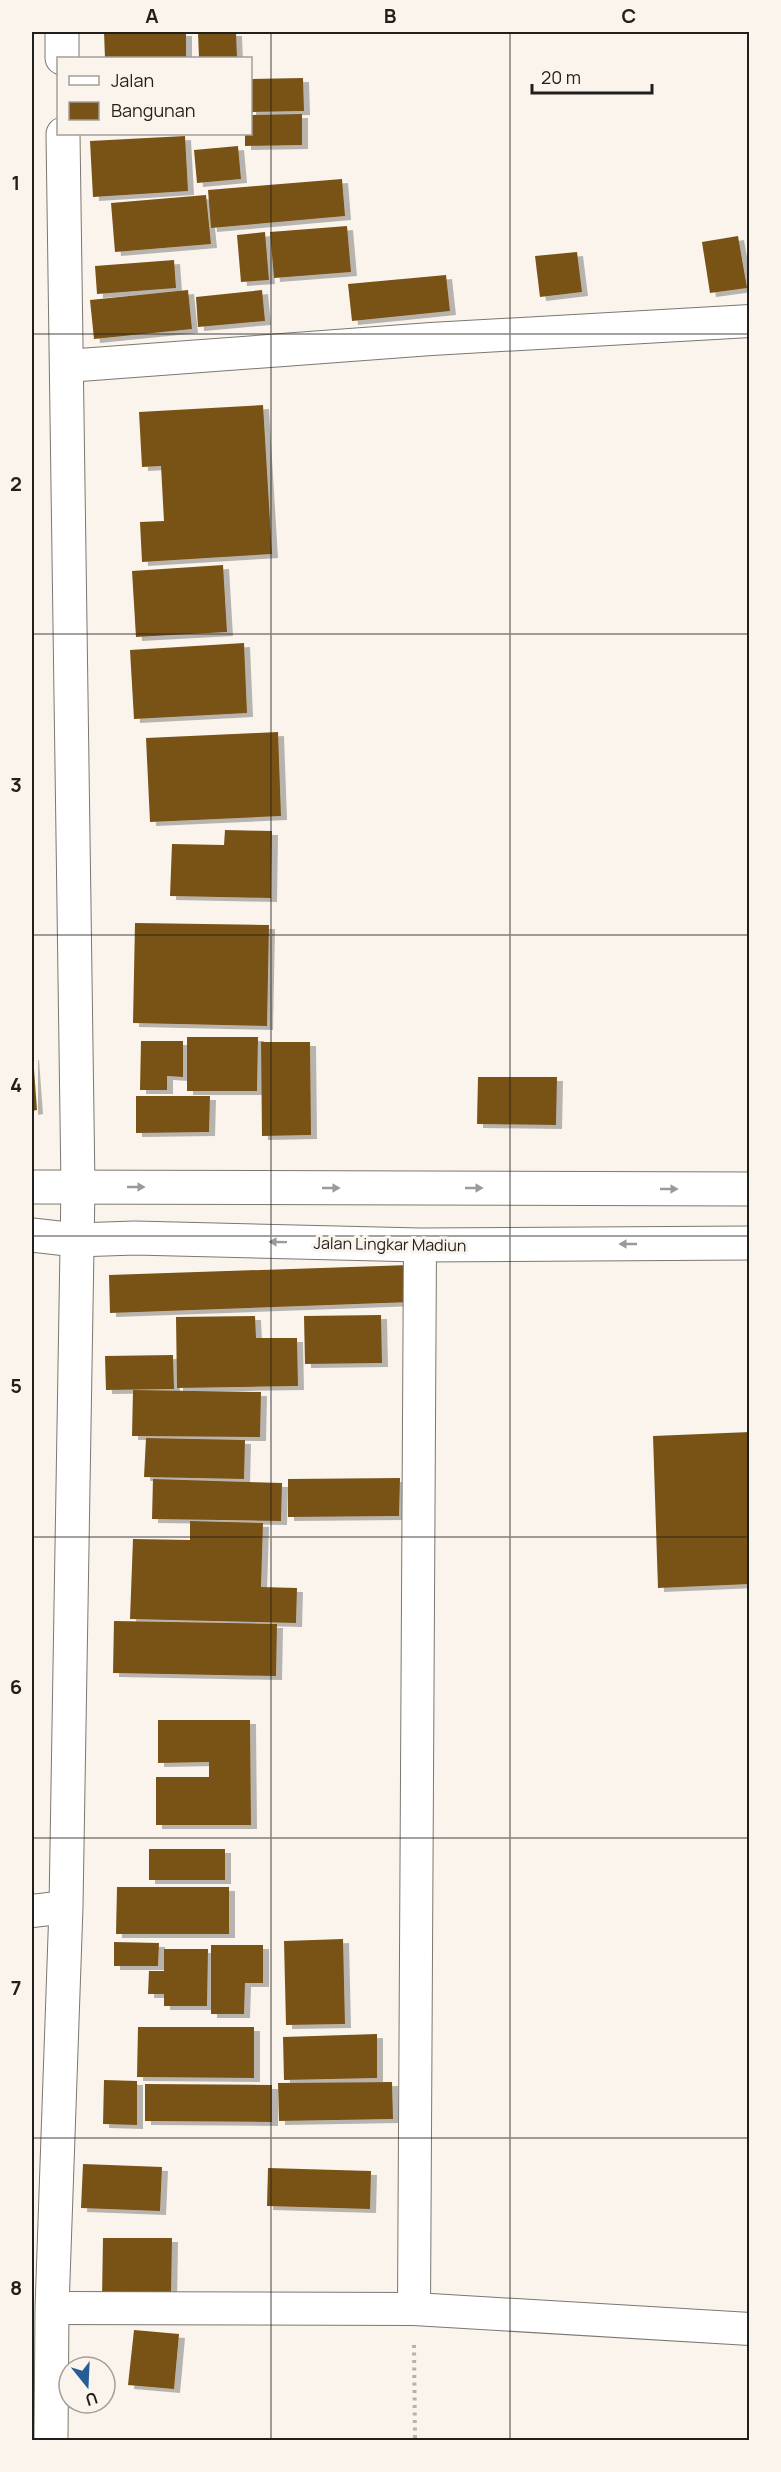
<svg xmlns="http://www.w3.org/2000/svg" width="781" height="2472" font-family="Manrope,sans-serif">
	<style>
		.building { fill: #795218; filter: url(#shadow) }
		.lines { fill: none; stroke-linecap: round; stroke-linejoin: round }
		.street-casing { stroke: #7c7770; stroke-width: 34 }
		.secondary-casing { stroke: #7c7770; stroke-width: 35 }
		.path { stroke: #b6b1ac; stroke-width: 4; stroke-dasharray: 3 4.5; stroke-linecap: butt }
		.street { stroke: #fff; stroke-width: 32 }
		.secondary { stroke: #fff; stroke-width: 33 }
		.oneway { fill: #9b9a99 }
		.grid { fill: none; stroke: #211f1c; stroke-width: 1.5; stroke-opacity: 0.55 }
		.labels { text-anchor: middle; stroke-width: 6; stroke-linejoin: round; paint-order: stroke }
		.street-label { font-size: 16px; fill: #211f1c; stroke: #faf4ed }
		.neatline { fill: none; stroke: #211f1c; stroke-width: 2 }
		.grid-label { font-size: 20px; text-anchor: middle; font-weight: bold; fill: #211f1c }
	</style>
	<defs>
		<filter id="shadow"><feDropShadow dx="6" dy="4" stdDeviation="0" flood-color="#0004"/></filter>
	</defs>
	<rect width="100%" height="100%" fill="#faf4ed"/>
	<g class="building">
		<path d="M104,32H186V58H105Z"/>
		<path d="M198,32H236L237,58H199Z"/>
		<path d="M303,78L304,111L250,112V79Z"/>
		<path d="M302,114V145L245,146V134H250V115Z"/>
		<path d="M185,136L188,191L93,197L90,141Z"/>
		<path d="M238,146L241,179L197,183L194,150Z"/>
		<path d="M342,179L345,216L211,228L208,190Z"/>
		<path d="M206,195L211,244L115,252L111,203Z"/>
		<path d="M347,226L351,272L274,278L270,232Z"/>
		<path d="M265,232L269,280L241,282L237,235Z"/>
		<path d="M738,236L747,288L710,293L702,242Z"/>
		<path d="M577,252L582,292L540,297L535,256Z"/>
		<path d="M174,260L176,288L97,294L95,266Z"/>
		<path d="M446,275L450,311L352,321L348,284Z"/>
		<path d="M188,290L192,329L94,339L90,300Z"/>
		<path d="M262,290L265,321L198,327L196,297Z"/>
		<path d="M263,405L272,554L142,562L140,522L164,521L161,466L142,467L139,412Z"/>
		<path d="M223,565L227,632L136,637L132,571Z"/>
		<path d="M244,643L247,713L134,719L130,650Z"/>
		<path d="M278,732L281,816L150,822L146,738Z"/>
		<path d="M225,830L272,831L271,898L170,896L172,844L224,845Z"/>
		<path d="M135,923L269,925L267,1026L133,1023Z"/>
		<path d="M187,1037H258L257,1091H187Z"/>
		<path d="M141,1041H183V1077L167,1076V1090H140Z"/>
		<path d="M261,1042H310L311,1135L262,1136Z"/>
		<path d="M32,1056H33L37,1110L32,1111Z"/>
		<path d="M478,1077H557L556,1125L477,1124Z"/>
		<path d="M136,1096H210L209,1132L136,1133Z"/>
		<path d="M410,1265L411,1302L110,1313L109,1275Z"/>
		<path d="M381,1315L382,1363L305,1364L304,1316Z"/>
		<path d="M255,1316L256,1338H297L298,1386L177,1388L176,1317Z"/>
		<path d="M173,1355L174,1389L106,1390L105,1356Z"/>
		<path d="M133,1390L261,1392L260,1437L132,1436Z"/>
		<path d="M750,1432V1584L658,1588L653,1436Z"/>
		<path d="M146,1438L245,1440L244,1479L144,1477Z"/>
		<path d="M400,1478L399,1516L288,1517V1479Z"/>
		<path d="M153,1479L282,1483L281,1521L152,1519Z"/>
		<path d="M190,1521L263,1523L261,1587L297,1588L296,1623L130,1619L133,1539L190,1540Z"/>
		<path d="M114,1621L277,1624L276,1676L113,1673Z"/>
		<path d="M158,1720H250L251,1825H156V1777H209V1762L158,1763Z"/>
		<rect x="149" y="1849" width="76" height="31"/>
		<path d="M117,1887H229V1934H116Z"/>
		<path d="M343,1939L345,2024L286,2025L284,1941Z"/>
		<path d="M114,1942L159,1943L158,1966H114Z"/>
		<path d="M211,1945H263V1983H245L244,2014H211Z"/>
		<path d="M164,1949H208L207,2006H164V1994H148L149,1971H164Z"/>
		<path d="M138,2027H254V2078L137,2077Z"/>
		<path d="M377,2034V2078L284,2080L283,2037Z"/>
		<path d="M104,2080L137,2081V2125L103,2124Z"/>
		<path d="M392,2082L393,2119L279,2121L278,2083Z"/>
		<path d="M145,2084L272,2085V2122L145,2121Z"/>
		<path d="M83,2164L162,2167L160,2211L81,2208Z"/>
		<path d="M268,2168L371,2171L370,2209L267,2206Z"/>
		<path d="M103,2238H172L171,2298H102Z"/>
		<path d="M134,2330L179,2334L174,2389L128,2385Z"/>
	</g>
	<g class="lines">
		<g class="street-casing">
			<g id="street">
				<path d="M66,366L431,339L750,321"/>
				<path d="M32,1911L66,1907"/>
				<path d="M52,2308L414,2309L750,2329"/>
				<path d="M414,2309L420,1245"/>
			</g>
		</g>
		<g class="secondary-casing">
			<g id="secondary">
				<path d="M62,32V58"/>
				<path d="M32,1187L750,1189"/>
				<path d="M32,1235L76,1240L135,1238L420,1245L750,1243"/>
				<path d="M51,2440L52,2308L66,1907L78,1187L63,134"/>
			</g>
		</g>
		<path class="path" d="M414,2345L415,2440"/>
		<use href="#street" class="street"/>
		<use href="#secondary" class="secondary"/>
	</g>
	<defs><path id="oneway-solid" d="M-6-.8H1V-3.2L6.5 0L1 3.2V.8H-6Z" transform="scale(1.5)"/></defs>
	<g class="oneway">
		<use href="#oneway-solid" transform="translate(136 1187)"/>
		<use href="#oneway-solid" transform="translate(331 1188)"/>
		<use href="#oneway-solid" transform="translate(474 1188)"/>
		<use href="#oneway-solid" transform="translate(669 1189)"/>
		<use href="#oneway-solid" transform="translate(278 1242) rotate(-179)"/>
		<use href="#oneway-solid" transform="translate(628 1244) rotate(180)"/>
	</g>
	<path class="grid" d="M271,32V2440M510,32V2440M32,334H750M32,634H750M32,935H750M32,1236H750M32,1537H750M32,1838H750M32,2138H750"/>
	<g class="labels">
		<g class="street-label">
			<text transform="translate(390 1244) rotate(1)" y="6">Jalan Lingkar Madiun</text>
		</g>
	</g>
	<rect width="781" height="2472" fill="none" stroke="#faf4ed" stroke-width="66"/>
	<rect x="57" y="57" width="195" height="78" fill="#faf4ed" stroke="#a39f99" stroke-width="1.5"/>
	<rect x="69" y="76" width="30" height="9" fill="#ffffff" stroke="#a39f99" stroke-width="1.5"/>
	<text x="111" y="87" font-size="18" fill="#211f1c">Jalan</text>
	<rect x="69" y="102" width="30" height="18" fill="#795218" stroke="#a39f99" stroke-width="1.5"/>
	<text x="111" y="117" font-size="18" fill="#211f1c">Bangunan</text>
	<g transform="translate(87 2385) rotate(162)"><circle r="28" fill="#faf4ed" stroke="#a39f99" stroke-width="1.5"/>
	<path d="M0-4.5L10 22L0 15L-10 22Z" fill="#275d95"/>
	<text y="-9" font-size="16" font-weight="bold" text-anchor="middle" fill="#211f1c">U</text>
	</g>
	<path d="M532 84v9h120v-9" fill="none" stroke="#211f1c" stroke-width="3"/>
	<text x="541" y="84" font-size="18" fill="#211f1c" stroke="#faf4ed" stroke-width="4.5" paint-order="stroke">20 m</text>
	<rect x="33" y="33" width="715" height="2406" class="neatline"/>
	<g class="grid-label">
		<text x="152" y="23">A</text>
		<text x="390" y="23">B</text>
		<text x="629" y="23">C</text>
		<text x="16" y="190">1</text>
		<text x="16" y="491">2</text>
		<text x="16" y="792">3</text>
		<text x="16" y="1092">4</text>
		<text x="16" y="1393">5</text>
		<text x="16" y="1694">6</text>
		<text x="16" y="1995">7</text>
		<text x="16" y="2295">8</text>
	</g>
</svg>
